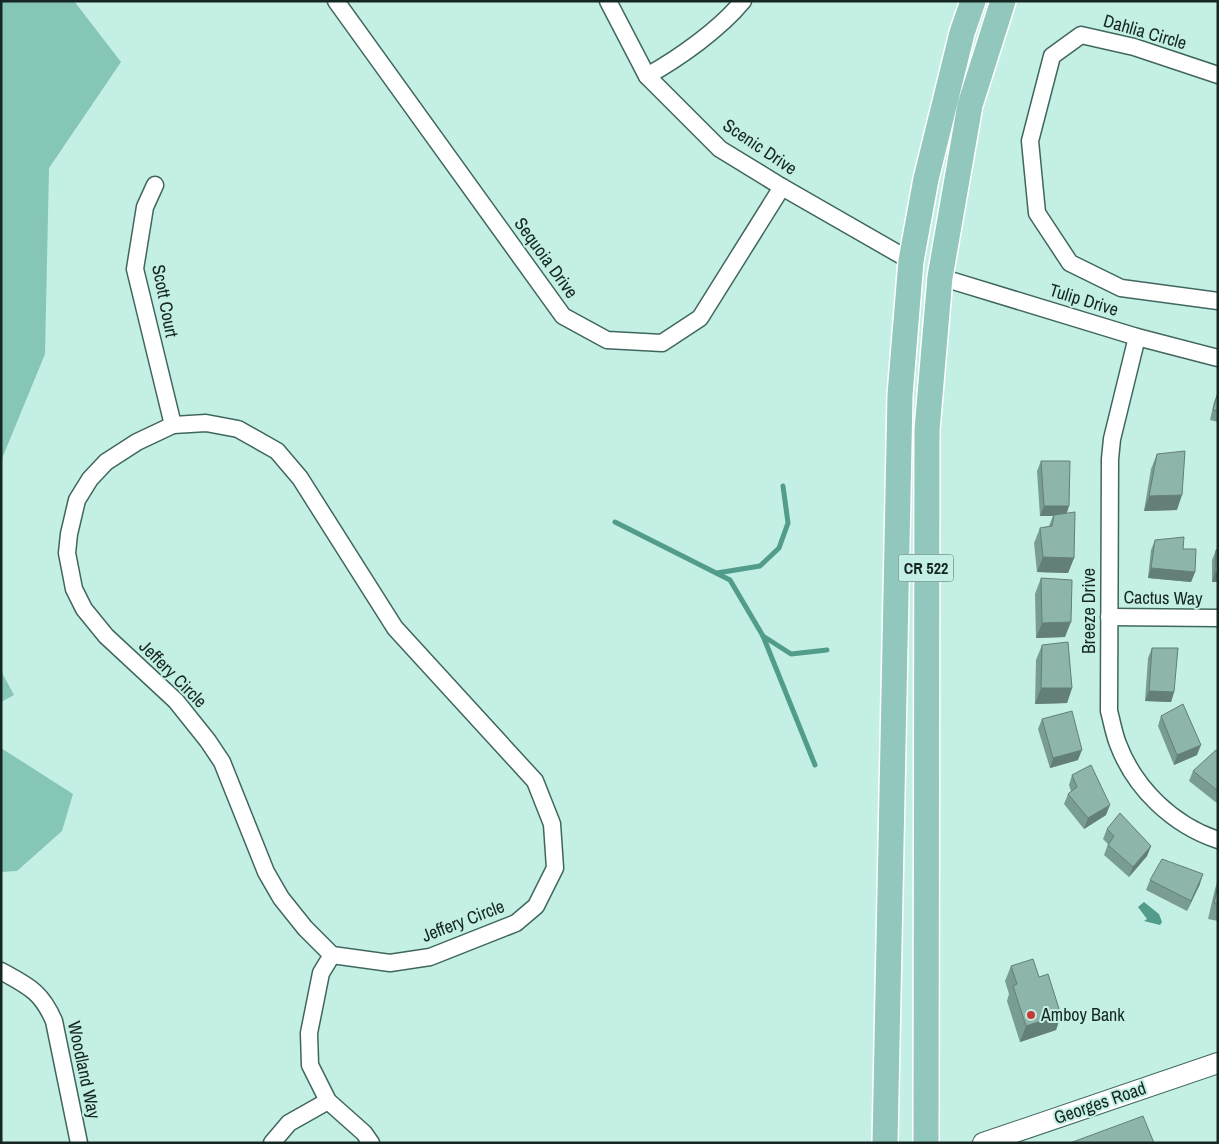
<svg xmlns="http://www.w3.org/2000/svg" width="1219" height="1144" font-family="'Archivo Narrow',sans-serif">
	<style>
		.green { fill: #85c6b6 }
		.water { fill: #529c8c }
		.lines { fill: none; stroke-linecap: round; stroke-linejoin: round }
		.stream { stroke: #529c8c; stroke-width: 5 }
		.minor-casing { stroke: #40675e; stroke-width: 19 }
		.tertiary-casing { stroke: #40675e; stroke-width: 22 }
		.primary-casing { stroke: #fff; stroke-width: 28 }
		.minor { stroke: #fff; stroke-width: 16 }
		.tertiary { stroke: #fff; stroke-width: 20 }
		.primary { stroke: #91c7bc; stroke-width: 25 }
		.wall { fill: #799c93 }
		.shaded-wall { fill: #637f78 }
		.building { fill: #8db5ab; stroke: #637f78 }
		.poi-dot { fill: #c83a32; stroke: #c4efe4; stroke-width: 2 }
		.labels { text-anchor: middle; stroke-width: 4; stroke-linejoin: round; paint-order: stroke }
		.shield { fill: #c4efe4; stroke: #4a635d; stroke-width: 1 }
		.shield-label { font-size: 16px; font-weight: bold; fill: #162723 }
		.street-label { font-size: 18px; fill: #162723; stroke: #c4efe4 }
		.poi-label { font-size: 18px; fill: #162723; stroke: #c4efe4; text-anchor: start }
	</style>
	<rect width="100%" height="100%" fill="#c4efe4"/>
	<g class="green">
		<path d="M1,1H74L121,62L49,168L45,354L1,461Z"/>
		<path d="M1,671L14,695L1,702Z"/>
		<path d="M1,748L73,794L62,831L17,871L1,872Z"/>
	</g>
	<path class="water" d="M1144,902L1159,914L1162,922L1160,925L1144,921L1147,919L1138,907Z"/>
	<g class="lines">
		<g class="stream">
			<path d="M615,522L730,580L763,636L815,765"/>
			<path d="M717,573L760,566L779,548L788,523L783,486"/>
			<path d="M763,636L791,654L827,650"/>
		</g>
		<g class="minor-casing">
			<g id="minor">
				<path d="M336,1L563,316L607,340L662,343L700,318L782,187"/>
				<path d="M608,1L647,76L720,149L782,187L911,261"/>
				<path d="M1218,75L1134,47L1081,35L1052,56L1030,141L1037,213L1070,263L1121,288L1218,301"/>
				<path d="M647,76C679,58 719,30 743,1"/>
				<path d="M155,185L145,207L135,269L173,425"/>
				<path d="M940,277L1137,337L1218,358"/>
				<path d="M1137,337L1112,439L1110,459L1109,711C1112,722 1114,734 1118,744C1135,789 1173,825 1218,840"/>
				<path d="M206,423L238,429L277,451L300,478L395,628L535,781L552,824L555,868L536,906L516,923L430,957L390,963L332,955L305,928L281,898L266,872L222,762L208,741L176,701L106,636L84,609L74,589L67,553L69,534L77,500L90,479L106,462L137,442L173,425Z"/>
				<path d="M1109,617L1218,618"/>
				<path d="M332,955L321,973L309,1033L310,1065L328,1101L364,1133L371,1143"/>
				<path d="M1,971C28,986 41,991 54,1021L79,1143"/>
				<path d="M272,1143L289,1123L328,1101"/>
			</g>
		</g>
		<g class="tertiary-casing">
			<path id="tertiary" d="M983,1143L1218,1063"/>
		</g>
		<g class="primary-casing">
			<g id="primary">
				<path d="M885,1143L900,395L911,261L926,179L962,33L973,1"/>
				<path d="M926,1143L927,430L940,277L970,105L1003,1"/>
			</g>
		</g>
		<use href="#minor" class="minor"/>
		<use href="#tertiary" class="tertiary"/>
		<use href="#primary" class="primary"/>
	</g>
	<g class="wall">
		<path d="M1218,392V422L1210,420L1214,402Z"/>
		<path d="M1157,454L1177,510L1144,511L1151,469Z"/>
		<path d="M1041,461L1067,513L1074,558L1068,573L1037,572L1034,543L1040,528L1049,526L1053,516H1040L1037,471Z"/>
		<path d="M1155,540L1183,549L1195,572L1191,582L1148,578L1151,550Z"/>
		<path d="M1218,549V582H1212V560L1216,550Z"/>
		<path d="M1041,578L1065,637L1036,638L1035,594Z"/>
		<path d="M1042,645L1072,688L1067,703L1035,704L1036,660Z"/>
		<path d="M1152,648L1174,692L1171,702L1145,701L1148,658Z"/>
		<path d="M1161,716L1197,755L1174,765L1158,726Z"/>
		<path d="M1042,719L1078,760L1050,768L1038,729Z"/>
		<path d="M1218,751V804L1189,781L1193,771Z"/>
		<path d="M1072,775L1106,815L1084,829L1064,804L1068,794L1071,791L1069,785Z"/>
		<path d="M1107,829L1151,846L1147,856L1129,877L1104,855L1108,844L1103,839Z"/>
		<path d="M1150,880L1200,884L1187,911L1146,890Z"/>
		<path d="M1218,880V921L1208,919L1215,889Z"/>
		<path d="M1011,966L1039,977L1061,1015L1056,1030L1020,1042L1007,1001L1009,994L1005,981Z"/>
	</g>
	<g class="shaded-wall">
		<path d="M1182,495L1177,510L1144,511L1149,496Z"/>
		<path d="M1044,506H1069L1066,516H1040Z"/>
		<path d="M1043,557L1074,558L1068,573L1037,572Z"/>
		<path d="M1151,568L1195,572L1191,582L1148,578Z"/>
		<path d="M1215,572H1218V582H1212Z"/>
		<path d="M1071,622L1065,637L1036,638L1042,623Z"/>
		<path d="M1041,688H1072L1067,703L1035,704Z"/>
		<path d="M1149,691L1174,692L1171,702L1145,701Z"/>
		<path d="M1201,745L1197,755L1174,765L1177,755Z"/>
		<path d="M1082,750L1078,760L1050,768L1053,758Z"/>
		<path d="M1110,805L1106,815L1084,829L1088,818Z"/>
		<path d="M1151,846L1147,856L1129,877L1133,867Z"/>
		<path d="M1203,874L1200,884L1187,911L1191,901Z"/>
		<path d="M1061,1015L1056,1030L1020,1042L1026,1026Z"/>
	</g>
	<g class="building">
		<path d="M1218,392V411L1213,410Z"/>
		<path d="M1185,451L1182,495L1149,496L1157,454Z"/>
		<path d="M1041,461H1070L1069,506H1044Z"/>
		<path d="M1075,512L1074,558L1043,557L1040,528L1052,526L1054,515Z"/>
		<path d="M1184,537L1183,549H1196L1195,572L1151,568L1155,540Z"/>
		<path d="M1218,549V572H1215L1216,550Z"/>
		<path d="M1041,578L1072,580L1071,622L1042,623Z"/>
		<path d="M1068,642L1072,688H1041L1042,645Z"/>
		<path d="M1152,648H1178L1174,692L1149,691Z"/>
		<path d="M1183,704L1201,745L1177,755L1161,716Z"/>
		<path d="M1072,711L1082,750L1053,758L1042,719Z"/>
		<path d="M1216,750L1218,751V791L1193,771Z"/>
		<path d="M1091,765L1110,805L1088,818L1068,794L1077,787L1072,775Z"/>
		<path d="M1120,813L1151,846L1133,867L1108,845L1114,836L1107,829Z"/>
		<path d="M1162,859L1203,874L1191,901L1150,880Z"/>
		<path d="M1218,885V904L1214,903Z"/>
		<path d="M1033,959L1039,977L1048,974L1061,1015L1026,1026L1013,986L1017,984L1011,966Z"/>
		<path d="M1143,1116L1154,1143H1070Z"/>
	</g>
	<circle class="poi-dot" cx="1031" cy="1015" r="5"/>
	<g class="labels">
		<rect class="shield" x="898.5" y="554.5" width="55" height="27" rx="4"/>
		<g class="shield-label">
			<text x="926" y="574">CR 522</text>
		</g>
		<g class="street-label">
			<text transform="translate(1145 32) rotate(16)" y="6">Dahlia Circle</text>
			<text transform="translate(760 147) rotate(34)" y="6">Scenic Drive</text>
			<text transform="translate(546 258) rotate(54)" y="6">Sequoia Drive</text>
			<text transform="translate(1084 300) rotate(17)" y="6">Tulip Drive</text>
			<text transform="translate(165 301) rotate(79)" y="6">Scott Court</text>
			<text transform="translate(1163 598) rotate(1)" y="6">Cactus Way</text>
			<text transform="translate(1089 611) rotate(-90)" y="6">Breeze Drive</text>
			<text transform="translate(173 674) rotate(45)" y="6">Jeffery Circle</text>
			<text transform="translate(463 921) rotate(-21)" y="6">Jeffery Circle</text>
			<text transform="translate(84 1070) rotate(78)" y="6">Woodland Way</text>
			<text transform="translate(1100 1103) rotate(-19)" y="6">Georges Road</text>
		</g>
		<g class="poi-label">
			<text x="1041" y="1021">Amboy Bank</text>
		</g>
	</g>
	<rect width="1219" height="1144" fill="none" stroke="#162723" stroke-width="5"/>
</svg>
